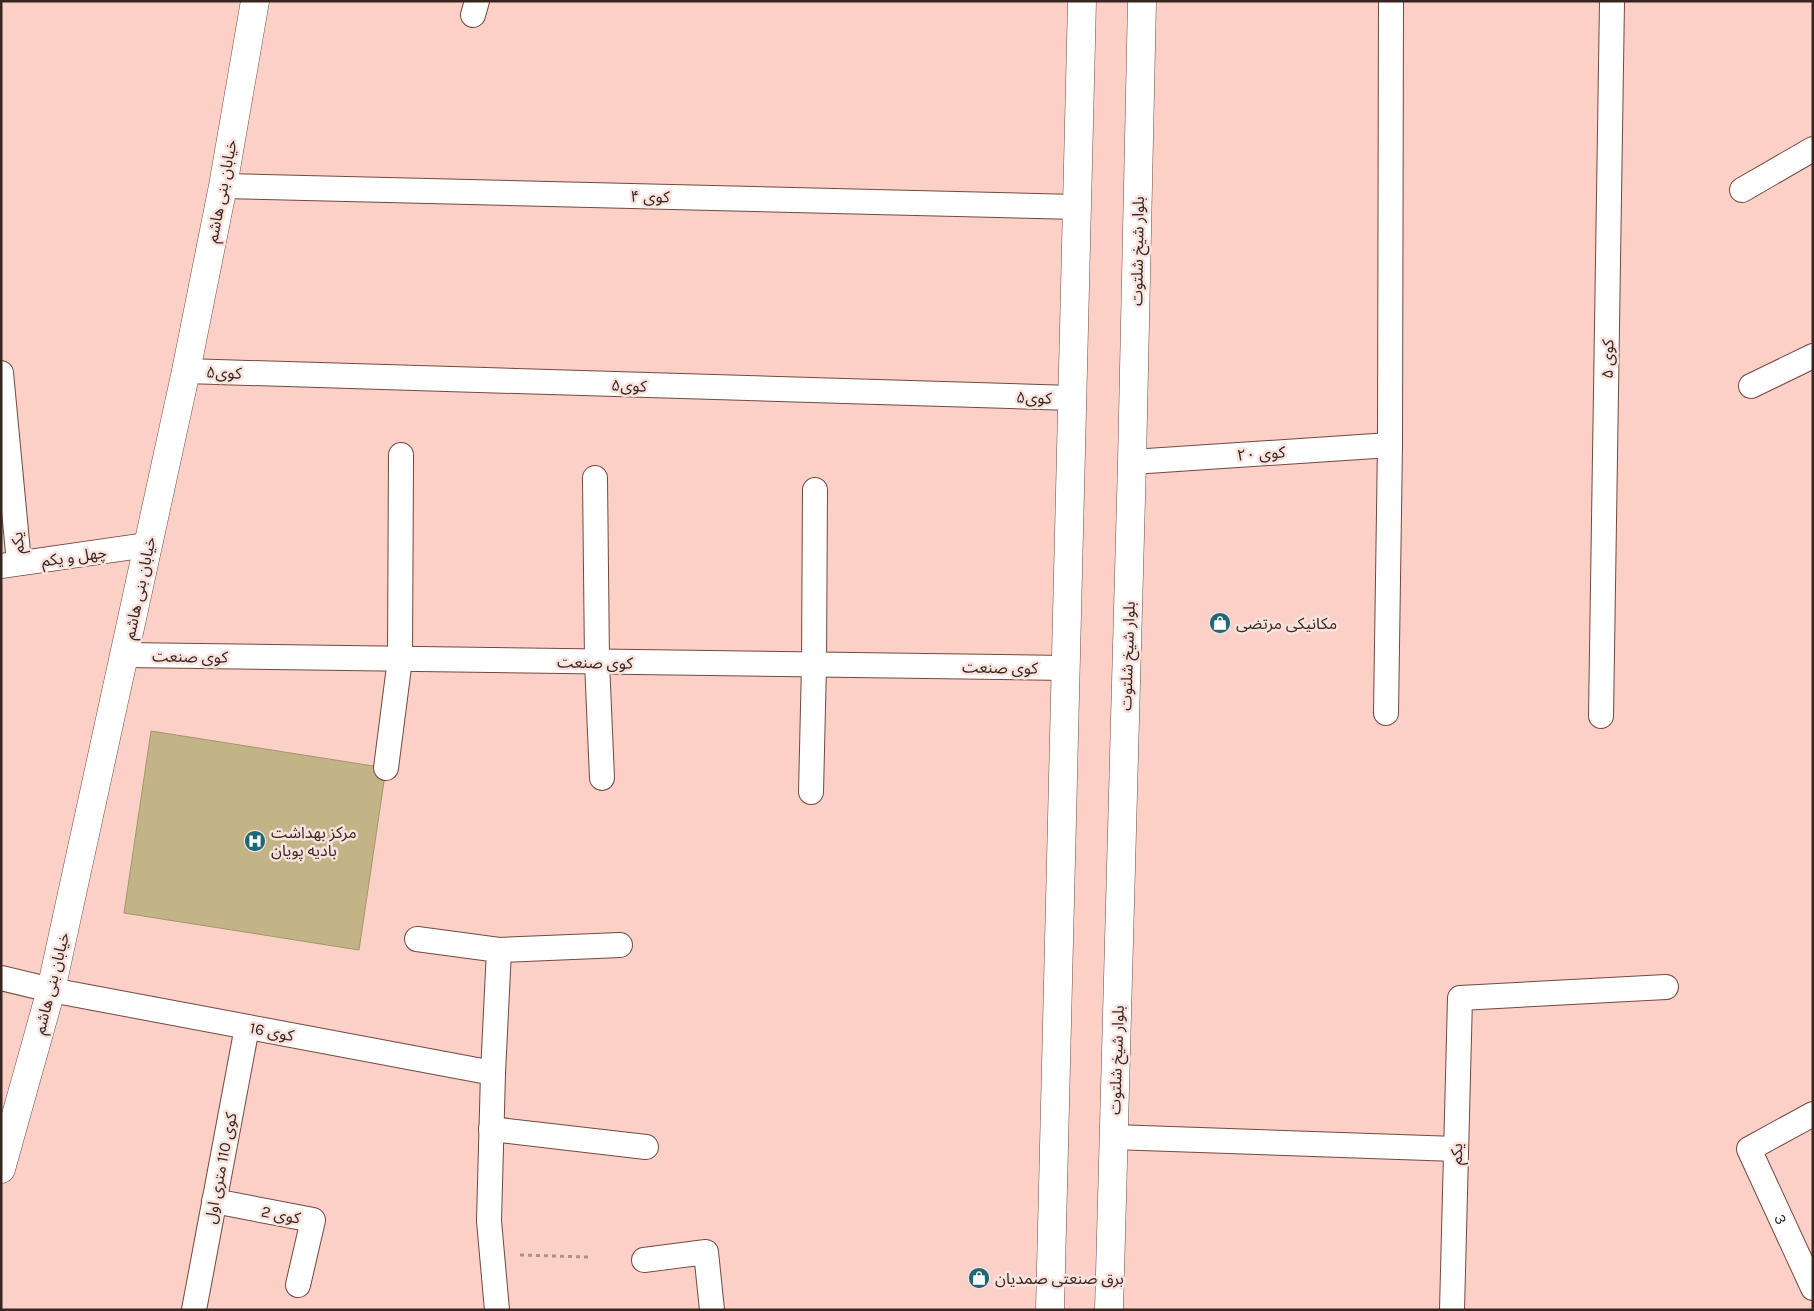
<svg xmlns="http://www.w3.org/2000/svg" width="1814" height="1311" font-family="Karla,'Noto Sans Arabic',sans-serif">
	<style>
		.building { fill: #c3b487; stroke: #a5966a }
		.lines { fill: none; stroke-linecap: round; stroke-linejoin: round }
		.street-casing { stroke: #75483f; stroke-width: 26 }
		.secondary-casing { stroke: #75483f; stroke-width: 29 }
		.path { stroke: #b28f87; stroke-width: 3; stroke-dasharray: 4 4; stroke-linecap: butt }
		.street { stroke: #fff; stroke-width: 24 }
		.secondary { stroke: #fff; stroke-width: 28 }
		.labels { text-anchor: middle; stroke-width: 5; stroke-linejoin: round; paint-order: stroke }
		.street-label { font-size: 16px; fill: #392520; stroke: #f9e3de }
		.poi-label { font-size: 16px; fill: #392520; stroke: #f9e3de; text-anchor: start }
	</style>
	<rect width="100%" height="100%" fill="#fbd0c6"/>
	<path class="building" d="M151,731L386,768L359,950L124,913Z"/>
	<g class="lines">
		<g class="street-casing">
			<g id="street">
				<path d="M473,15L477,1"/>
				<path d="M223,186L1077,207"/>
				<path d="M1742,190L1813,149"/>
				<path d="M186,371L1072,398"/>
				<path d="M1,373L19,563"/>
				<path d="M1751,386L1813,356"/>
				<path d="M1132,462L1390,445"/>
				<path d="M595,478L597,662L602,778"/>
				<path d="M1,566L147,545"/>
				<path d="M124,655L1066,668"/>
				<path d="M1386,713L1390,445L1391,1"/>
				<path d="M1601,716L1612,1"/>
				<path d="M386,768L400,659L401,455"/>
				<path d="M811,792L814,665L815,490"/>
				<path d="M417,939L499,950L493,1073L489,1221L497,1310"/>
				<path d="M499,950L620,945"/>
				<path d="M1,978L51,990L493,1073"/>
				<path id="s1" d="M1813,1114L1749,1149L1813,1288"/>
				<path d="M491,1129L646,1147"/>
				<path d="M1113,1137L1456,1149"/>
				<path d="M214,1201L313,1220L298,1285"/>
				<path d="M644,1260L706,1252L712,1310"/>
				<path d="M194,1310L247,1027"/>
				<path d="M1452,1310L1460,998L1666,987"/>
			</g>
		</g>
		<g class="secondary-casing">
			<g id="secondary">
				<path d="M1,1169L51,990L186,371L223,186L255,1"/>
				<path d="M1050,1310L1082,1"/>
				<path d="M1109,1310L1132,462L1142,1"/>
			</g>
		</g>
		<path class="path" d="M520,1255L588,1257"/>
		<use href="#street" class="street"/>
		<use href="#secondary" class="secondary"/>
	</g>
	<defs>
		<g id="shop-disc" transform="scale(1.125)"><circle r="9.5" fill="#1f6775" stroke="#f9e3de"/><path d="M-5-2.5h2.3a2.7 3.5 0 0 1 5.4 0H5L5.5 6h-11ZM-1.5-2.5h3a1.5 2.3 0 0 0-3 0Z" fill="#fff"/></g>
		<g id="hospital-disc" transform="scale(1.125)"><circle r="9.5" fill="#1f6775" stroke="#f9e3de"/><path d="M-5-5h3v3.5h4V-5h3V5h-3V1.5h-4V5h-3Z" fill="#fff"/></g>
	</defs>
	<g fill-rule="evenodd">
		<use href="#shop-disc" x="1220" y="623"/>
		<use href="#hospital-disc" x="255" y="841"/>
		<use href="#shop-disc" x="979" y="1278"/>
	</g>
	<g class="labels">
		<g class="street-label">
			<text transform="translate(221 191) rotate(-79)" y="6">خیابان بنی هاشم</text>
			<text transform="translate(650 196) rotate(1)" y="6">کوی ۴</text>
			<text transform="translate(1137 251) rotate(-89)" y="6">بلوار شیخ شلتوت</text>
			<text transform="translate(1607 359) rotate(-89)" y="6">کوی ۵</text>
			<text transform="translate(224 372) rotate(2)" y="6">کوی۵</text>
			<text transform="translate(629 385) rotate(2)" y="6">کوی۵</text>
			<text transform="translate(1034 397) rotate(2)" y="6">کوی۵</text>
			<text transform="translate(1261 453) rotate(-4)" y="6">کوی ۲۰</text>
			<text transform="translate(17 543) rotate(-95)" y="6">یکم</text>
			<text transform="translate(74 556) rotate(-8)" y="6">چهل و یکم</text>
			<text transform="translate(139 588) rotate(-78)" y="6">خیابان بنی هاشم</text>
			<text transform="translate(190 656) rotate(1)" y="6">کوی صنعت</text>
			<text transform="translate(1127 656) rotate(-88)" y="6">بلوار شیخ شلتوت</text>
			<text transform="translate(595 662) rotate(1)" y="6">کوی صنعت</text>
			<text transform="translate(1000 667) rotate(1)" y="6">کوی صنعت</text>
			<text transform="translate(51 983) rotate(-76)" y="6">خیابان بنی هاشم</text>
			<text transform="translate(272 1031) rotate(11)" y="6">کوی 16</text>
			<text transform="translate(1116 1060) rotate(-88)" y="6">بلوار شیخ شلتوت</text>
			<text transform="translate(1456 1154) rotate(-89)" y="6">یکم</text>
			<text transform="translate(220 1168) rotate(-79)" y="6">کوی 110 متری اول</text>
			<text transform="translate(281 1214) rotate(11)" y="6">کوی 2</text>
			<text dy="6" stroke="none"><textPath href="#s1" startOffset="150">3</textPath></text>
		</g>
		<g class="poi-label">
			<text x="1236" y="629">مکانیکی مرتضی</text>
			<text x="271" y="838">مرکز بهداشت<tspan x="271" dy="18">بادیه پویان</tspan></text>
			<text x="995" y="1284">برق صنعتی صمدیان</text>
		</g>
	</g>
	<rect width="1814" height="1311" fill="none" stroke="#392520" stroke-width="5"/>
</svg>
